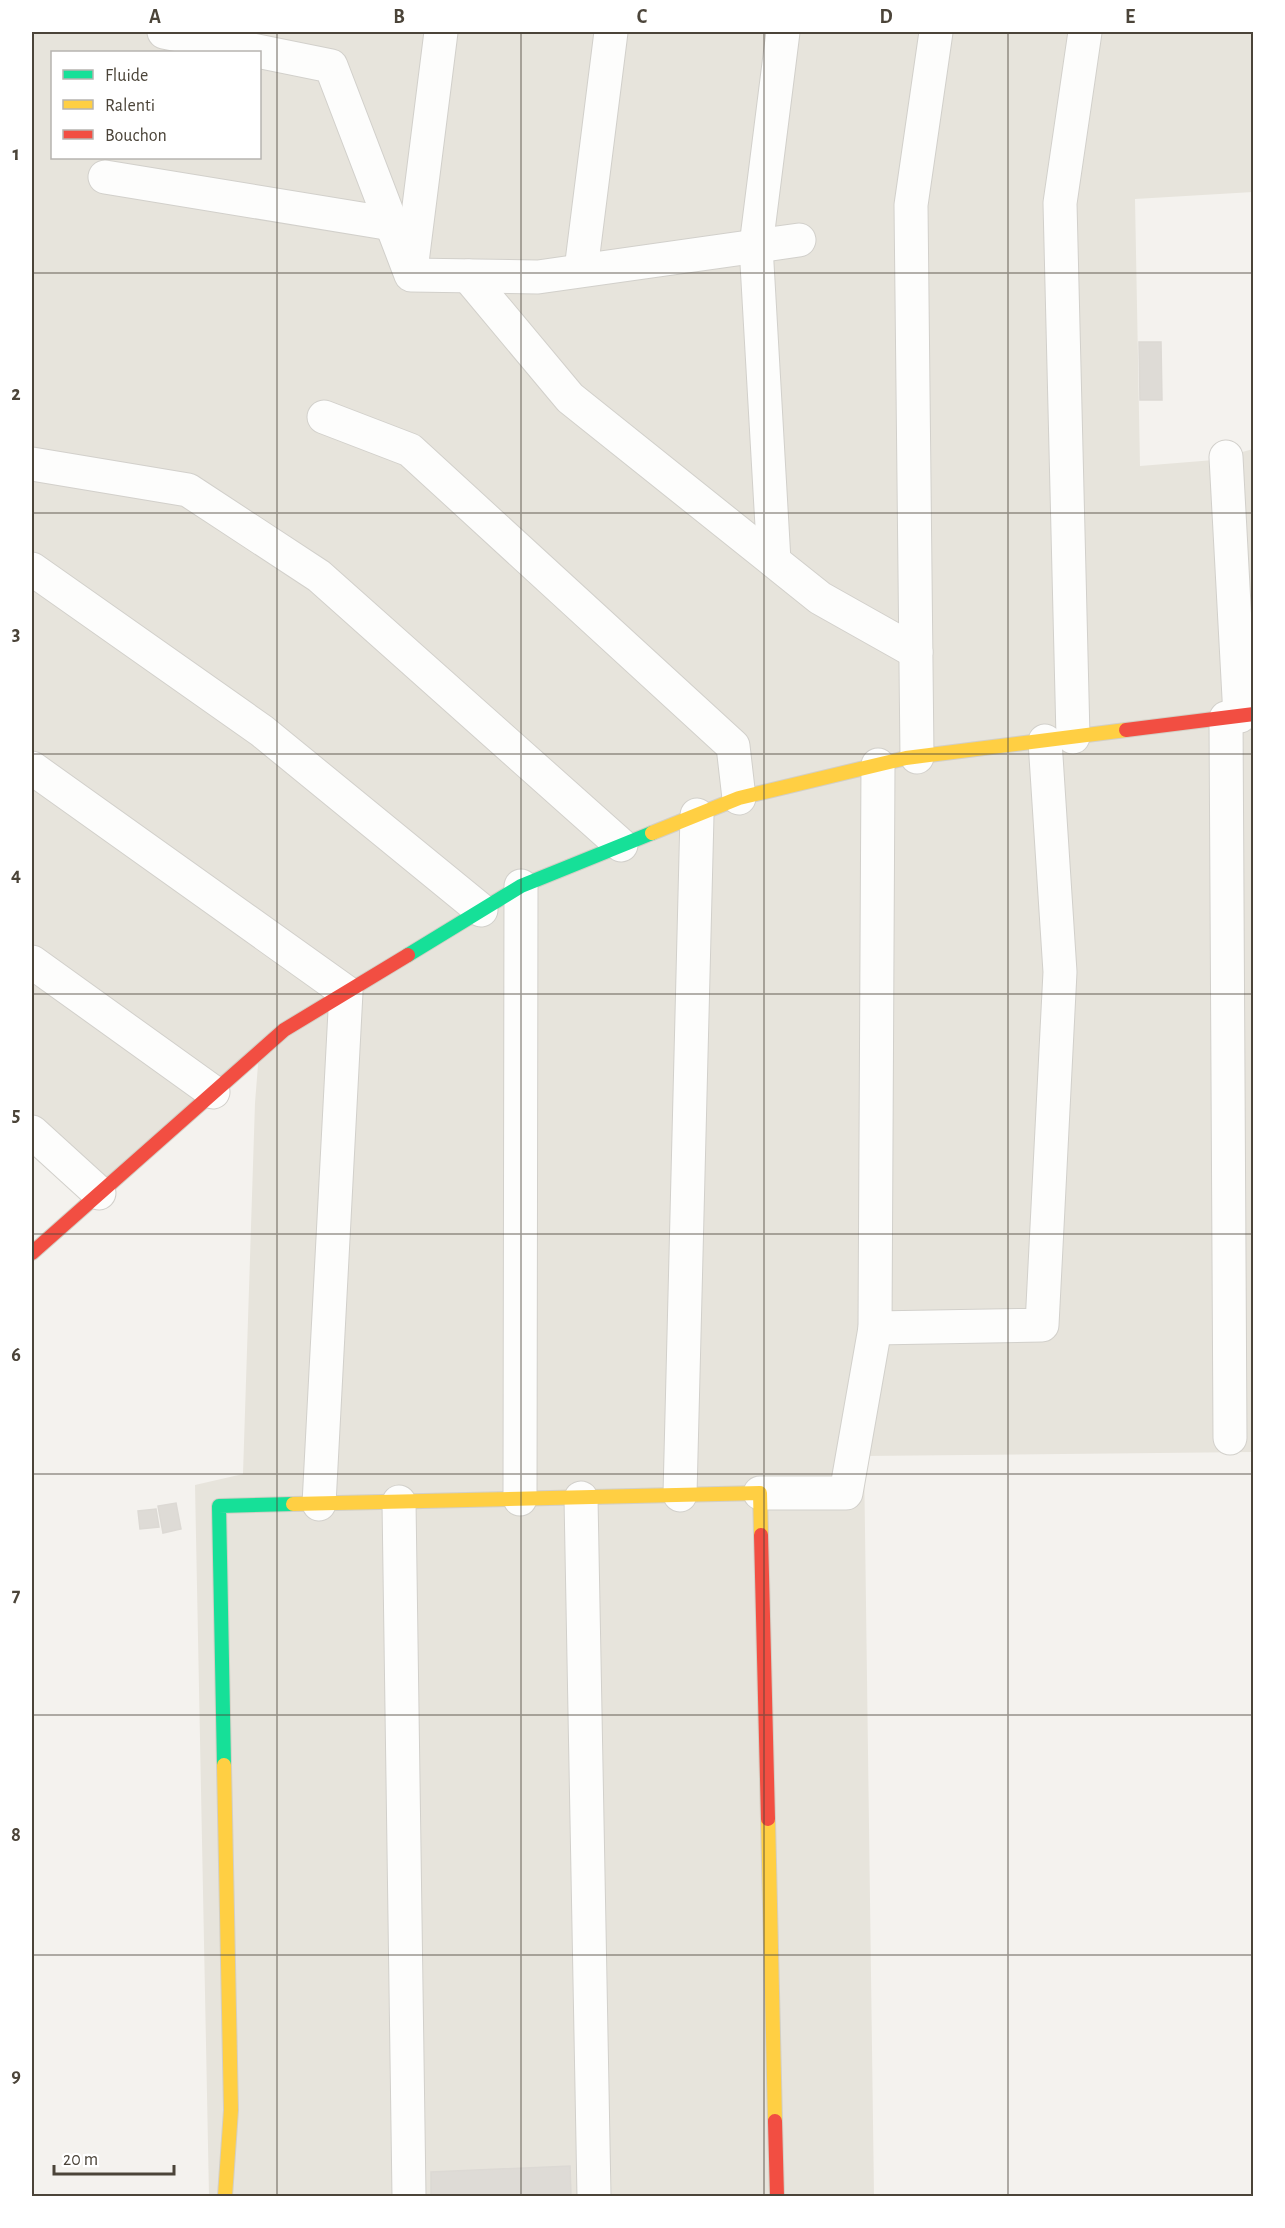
<svg xmlns="http://www.w3.org/2000/svg" width="1285" height="2228" font-family="'Alegreya Sans',sans-serif">
	<style>
		.residential { fill: #e7e4dc; fill-rule: evenodd }
		.building { fill: #dedbd6; stroke: #dcd9d4; stroke-width: 1.5 }
		.lines { fill: none; stroke-linecap: round; stroke-linejoin: round }
		.street-casing { stroke: #d2d0cb; stroke-width: 35 }
		.fast-casing { stroke: #d3cfc5; stroke-width: 16 }
		.slow-casing { stroke: #d3cfc5; stroke-width: 16 }
		.jam-casing { stroke: #d3cfc5; stroke-width: 16 }
		.street { stroke: #fdfdfc; stroke-width: 33 }
		.fast { stroke: #16e098; stroke-width: 14 }
		.slow { stroke: #ffcf43; stroke-width: 14 }
		.jam { stroke: #f24e42; stroke-width: 14 }
		.grid { fill: none; stroke: #4b4439; stroke-width: 1.5; stroke-opacity: 0.55 }
		.neatline { fill: none; stroke: #4b4439; stroke-width: 2 }
		.grid-label { font-size: 20px; text-anchor: middle; font-weight: bold; fill: #4b4439 }
	</style>
	<rect width="100%" height="100%" fill="#f4f2ee"/>
	<path class="residential" d="M32,32H1253V192L1135,199L1140,466L1214,460L1253,449V1452L864,1456L874,2196H209L195,1485L243,1474L255,1103L259,1052L99,1193L32,1151ZM52,52H260V158H52Z"/>
	<g class="building">
		<path d="M1139,342H1161L1162,400H1140Z"/>
		<path d="M176,1503L181,1529L163,1533L158,1506Z"/>
		<path d="M156,1509L159,1527L140,1529L138,1511Z"/>
		<path d="M570,2166L571,2196H431V2172Z"/>
	</g>
	<g class="lines">
		<g class="street-casing">
			<g id="street">
				<path d="M164,32L331,66L411,275L538,277L799,240"/>
				<path d="M105,177L392,224"/>
				<path d="M411,270L441,32"/>
				<path d="M581,270L611,32"/>
				<path d="M468,276L570,398L820,598L916,652"/>
				<path d="M324,417L410,450L733,746L739,798"/>
				<path d="M1226,457L1240,716"/>
				<path d="M32,464L188,490L319,576L621,845"/>
				<path d="M774,561L756,246L783,32"/>
				<path d="M32,569L262,731L481,910"/>
				<path d="M1226,718L1230,1438"/>
				<path d="M1073,737L1060,203L1085,32"/>
				<path d="M917,757L911,205L936,32"/>
				<path d="M32,768L346,992L319,1504"/>
				<path d="M32,962L213,1092"/>
				<path d="M32,1132L99,1193"/>
				<path d="M875,1328L1042,1325L1060,972L1045,741"/>
				<path d="M760,1493H846L875,1328L878,765"/>
				<path d="M680,1495L697,815"/>
				<path d="M581,1498L594,2196"/>
				<path d="M520,1499L521,886"/>
				<path d="M399,1502L409,2196"/>
			</g>
		</g>
		<g class="fast-casing">
			<g id="fast">
				<path d="M408,955L521,886L652,833"/>
				<path d="M224,1765L219,1506L293,1504"/>
			</g>
		</g>
		<g class="slow-casing">
			<g id="slow">
				<path d="M652,833L739,798L906,758L1126,730"/>
				<path d="M293,1504L760,1493L761,1535"/>
				<path d="M224,1765L231,2110L225,2196"/>
				<path d="M768,1819L775,2121"/>
			</g>
		</g>
		<g class="jam-casing">
			<g id="jam">
				<path d="M1126,730L1254,714"/>
				<path d="M32,1253L284,1030L408,955"/>
				<path d="M761,1535L768,1819"/>
				<path d="M775,2121L777,2196"/>
			</g>
		</g>
		<use href="#street" class="street"/>
		<use href="#fast" class="fast"/>
		<use href="#slow" class="slow"/>
		<use href="#jam" class="jam"/>
	</g>
	<path class="grid" d="M277,32V2196M521,32V2196M764,32V2196M1008,32V2196M32,273H1254M32,513H1254M32,754H1254M32,994H1254M32,1234H1254M32,1474H1254M32,1715H1254M32,1955H1254"/>
	<rect width="1285" height="2228" fill="none" stroke="#ffffff" stroke-width="66"/>
	<rect x="51" y="51" width="210" height="108" fill="#ffffff" stroke="#b7b4b0" stroke-width="1.5"/>
	<rect x="63" y="70" width="30" height="9" fill="#16e098" stroke="#b7b4b0" stroke-width="1.5"/>
	<text x="105" y="81" font-size="18" fill="#4b4439">Fluide</text>
	<rect x="63" y="100" width="30" height="9" fill="#ffcf43" stroke="#b7b4b0" stroke-width="1.5"/>
	<text x="105" y="111" font-size="18" fill="#4b4439">Ralenti</text>
	<rect x="63" y="130" width="30" height="9" fill="#f24e42" stroke="#b7b4b0" stroke-width="1.5"/>
	<text x="105" y="141" font-size="18" fill="#4b4439">Bouchon</text>
	<path d="M54 2165v9h120v-9" fill="none" stroke="#4b4439" stroke-width="3"/>
	<text x="63" y="2165" font-size="18" fill="#4b4439" stroke="#ffffff" stroke-width="4.5" paint-order="stroke">20 m</text>
	<rect x="33" y="33" width="1219" height="2162" class="neatline"/>
	<g class="grid-label">
		<text x="155" y="23">A</text>
		<text x="399" y="23">B</text>
		<text x="642" y="23">C</text>
		<text x="886" y="23">D</text>
		<text x="1130" y="23">E</text>
		<text x="16" y="160">1</text>
		<text x="16" y="400">2</text>
		<text x="16" y="640">3</text>
		<text x="16" y="881">4</text>
		<text x="16" y="1121">5</text>
		<text x="16" y="1361">6</text>
		<text x="16" y="1601">7</text>
		<text x="16" y="1841">8</text>
		<text x="16" y="2082">9</text>
	</g>
</svg>
